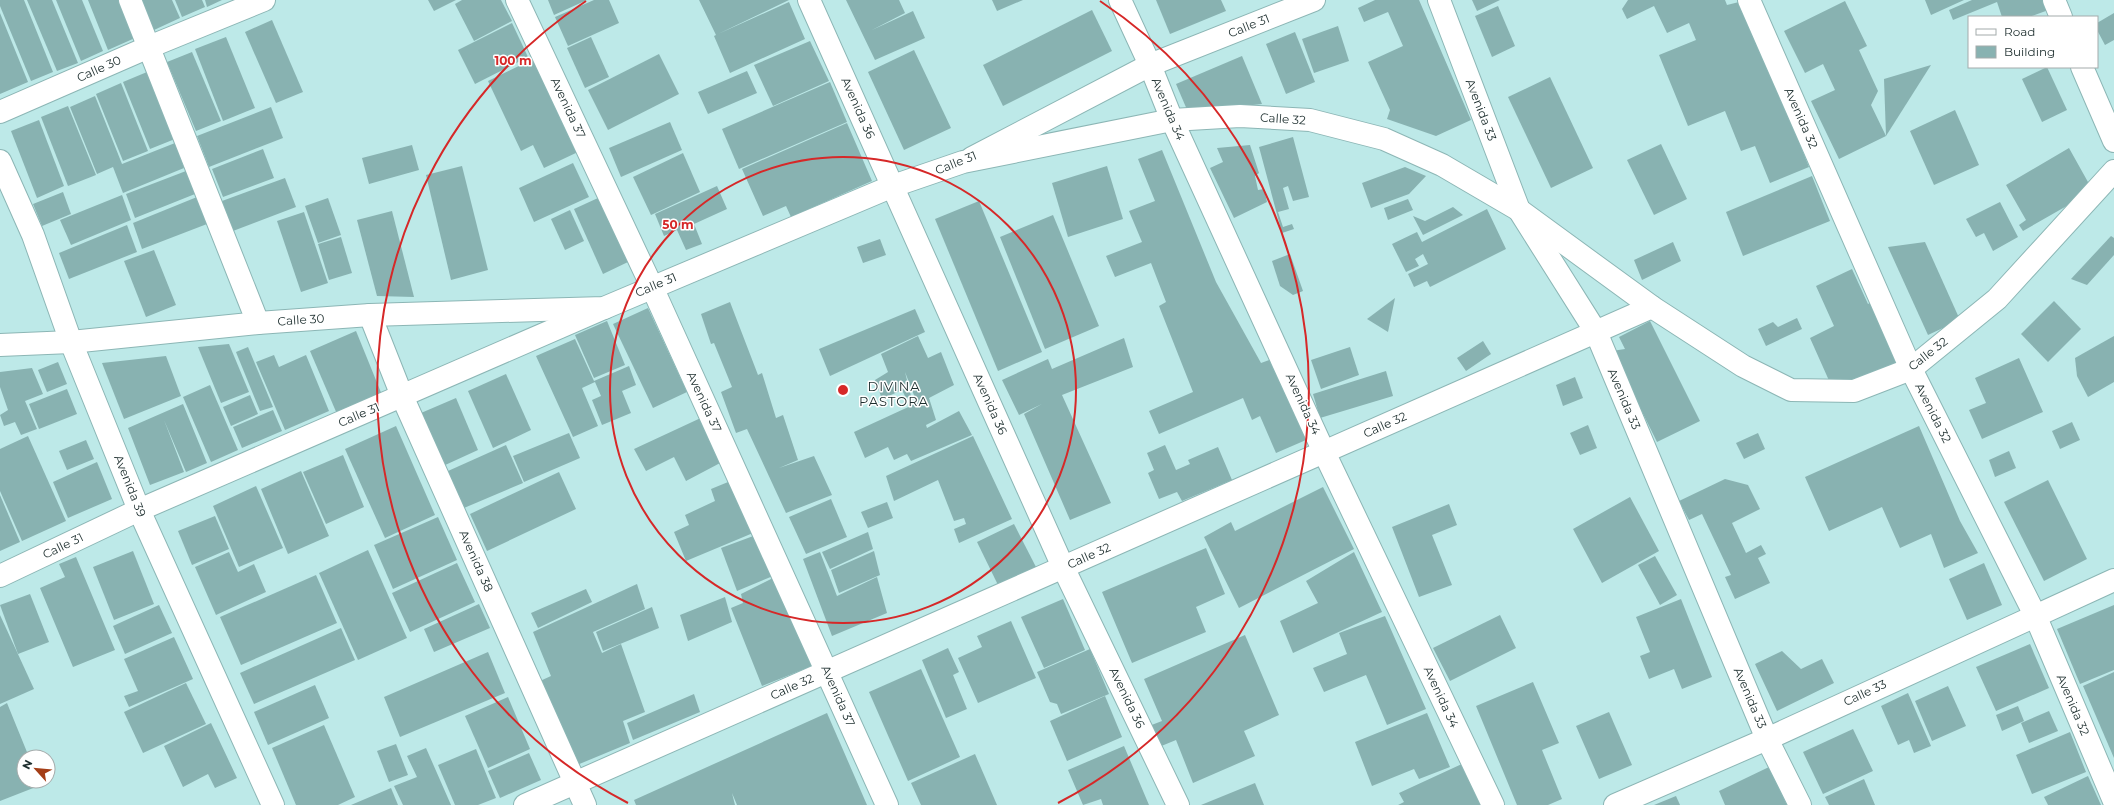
<svg xmlns="http://www.w3.org/2000/svg" width="2114" height="805" font-family="Montserrat,sans-serif">
	<style>
		.building { fill: #88b2b1 }
		.lines { fill: none; stroke-linecap: round; stroke-linejoin: round }
		.minor-casing { stroke: #8cb6b5; stroke-width: 24 }
		.major-casing { stroke: #8cb6b5; stroke-width: 24 }
		.minor { stroke: #fff; stroke-width: 22 }
		.major { stroke: #fff; stroke-width: 22 }
		.ring { fill: none; stroke: #d62828; stroke-width: 2 }
		.labels { text-anchor: middle; stroke-width: 3; stroke-linejoin: round; paint-order: stroke }
		.street-label { font-size: 12px; fill: #1c2d2d; stroke: #fff }
		.neighbourhood-label { font-size: 13px; letter-spacing: 1px; fill: #1c2d2d; stroke: #fff }
		.centre { fill: #d62828; stroke: #fff; stroke-width: 2 }
		.ring-label { font-size: 12px; text-anchor: middle; font-weight: bold; fill: #d62828; stroke: #fff; stroke-width: 3; stroke-linejoin: round; paint-order: stroke }
	</style>
	<rect width="100%" height="100%" fill="#bde9e8"/>
	<g class="building">
		<path d="M0,0H24L53,72L31,81L0,6Z"/>
		<path d="M27,0H52L78,63L57,71Z"/>
		<path d="M56,0H82L103,51L81,61Z"/>
		<path d="M88,0H119L135,38L108,50Z"/>
		<path d="M141,0H172L180,18L154,30Z"/>
		<path d="M175,0H202L205,7L182,17Z"/>
		<path d="M205,0H222L207,7Z"/>
		<path d="M428,0H456L434,11Z"/>
		<path d="M462,0H501L512,21L474,41L455,4Z"/>
		<path d="M548,0H587L554,15Z"/>
		<path d="M594,0H609L619,23L568,46L555,17Z"/>
		<path d="M699,0H789L718,34L789,2L805,39L730,73L714,36L716,35Z"/>
		<path d="M846,0H899L905,13L872,30L913,11L925,38L875,60Z"/>
		<path d="M992,0H1023L997,11Z"/>
		<path d="M1156,0H1221L1226,11L1170,34Z"/>
		<path d="M1375,0H1419L1471,120L1436,136L1387,119L1390,110L1368,62L1403,46L1388,12L1364,22L1358,8Z"/>
		<path d="M1472,0H1500L1477,11Z"/>
		<path d="M1628,0H1725L1727,5L1743,1L1809,167L1770,183L1755,146L1741,151L1725,111L1688,126L1659,55L1696,40L1689,23L1667,33L1654,6L1627,19L1622,9Z"/>
		<path d="M1925,0H1964L1931,15Z"/>
		<path d="M1972,0H2050L2054,8L2029,17H2002L1997,2L1953,20L1949,10Z"/>
		<path d="M1845,1L1867,46L1859,50L1878,91L1871,105L1886,136L1839,159L1811,101L1835,90L1823,64L1805,73L1784,31Z"/>
		<path d="M1498,6L1515,46L1492,57L1475,16Z"/>
		<path d="M1092,10L1112,51L1003,106L983,65Z"/>
		<path d="M0,13L28,82L0,94Z"/>
		<path d="M2114,13V40L2105,45L2097,30V23Z"/>
		<path d="M272,20L303,92L276,103L245,32Z"/>
		<path d="M512,23L528,57L475,84L458,50Z"/>
		<path d="M1338,26L1349,61L1314,73L1302,39Z"/>
		<path d="M1295,32L1315,82L1286,94L1266,44Z"/>
		<path d="M226,37L255,108L223,121L195,49Z"/>
		<path d="M591,37L609,77L585,88L567,48Z"/>
		<path d="M810,41L829,81L773,106L754,65Z"/>
		<path d="M914,50L951,128L904,150L868,72Z"/>
		<path d="M192,52L221,121L196,131L167,62Z"/>
		<path d="M659,54L679,94L608,130L588,90Z"/>
		<path d="M1242,56L1262,104L1188,112L1176,84Z"/>
		<path d="M533,59L578,152L544,168L533,145L521,151L488,81Z"/>
		<path d="M1931,65L1886,136L1884,79Z"/>
		<path d="M2047,67L2067,110L2042,122L2022,79Z"/>
		<path d="M747,71L757,93L708,114L698,92Z"/>
		<path d="M147,72L175,139L150,149L123,82Z"/>
		<path d="M1550,77L1593,168L1551,188L1508,97Z"/>
		<path d="M830,82L847,122L739,169L722,129Z"/>
		<path d="M121,83L148,151L123,161L96,94Z"/>
		<path d="M95,96L122,164L175,143L184,168L123,193L113,167L97,174L70,107Z"/>
		<path d="M68,106L96,175L68,186L41,117Z"/>
		<path d="M271,107L283,138L209,167L197,136Z"/>
		<path d="M1955,110L1979,165L1934,185L1910,131Z"/>
		<path d="M39,120L64,186L37,198L11,131Z"/>
		<path d="M670,122L682,150L621,177L609,148Z"/>
		<path d="M847,123L872,181L791,217L786,206L763,216L742,169Z"/>
		<path d="M1293,137L1309,197L1293,201L1288,186L1283,188L1289,209L1278,212L1283,227L1292,224L1294,229L1282,233L1259,147Z"/>
		<path d="M1661,144L1687,199L1654,215L1627,160Z"/>
		<path d="M412,145L419,170L369,184L362,158Z"/>
		<path d="M1250,145L1259,173L1255,176L1258,190L1264,189L1267,202L1234,218L1210,168L1223,162L1217,148Z"/>
		<path d="M2069,148L2093,191L2023,231L2019,225L2026,220L2006,185Z"/>
		<path d="M263,149L274,178L223,197L212,169Z"/>
		<path d="M1162,150L1216,282L1261,363L1272,359L1306,440L1276,453L1260,416L1252,420L1243,398L1159,434L1149,411L1193,392L1159,306L1166,302L1151,263L1115,277L1106,256L1142,242L1129,211L1155,201L1138,159Z"/>
		<path d="M683,153L700,192L651,215L633,177Z"/>
		<path d="M573,163L589,197L534,222L519,188Z"/>
		<path d="M462,166L488,270L451,280L426,175Z"/>
		<path d="M1107,166L1123,219L1068,237L1052,183Z"/>
		<path d="M1405,167L1426,176L1409,194L1371,208L1362,183Z"/>
		<path d="M186,171L195,194L135,218L126,194Z"/>
		<path d="M1812,176L1830,221L1743,256L1726,212Z"/>
		<path d="M285,178L296,207L233,231L222,201Z"/>
		<path d="M717,186L727,209L694,224L702,244L686,250L677,230L664,236L655,214Z"/>
		<path d="M63,192L71,214L42,226L33,204Z"/>
		<path d="M122,195L131,220L71,245L60,220Z"/>
		<path d="M197,197L207,224L142,249L133,223Z"/>
		<path d="M328,198L341,235L318,243L305,206Z"/>
		<path d="M598,198L628,262L603,274L574,209Z"/>
		<path d="M1408,199L1413,210L1388,220L1384,208Z"/>
		<path d="M979,201L1042,352L998,371L935,219Z"/>
		<path d="M2000,202L2018,237L1993,251L1984,233L1976,237L1966,219Z"/>
		<path d="M1453,207L1463,215L1423,235L1413,216L1425,221Z"/>
		<path d="M1487,209L1506,249L1430,287L1427,281L1414,287L1408,274L1428,264L1423,254L1415,259L1419,266L1406,272L1392,244L1417,232L1422,242Z"/>
		<path d="M570,210L584,241L565,250L551,219Z"/>
		<path d="M392,211L414,297L377,296L357,220Z"/>
		<path d="M304,212L328,283L301,292L277,221Z"/>
		<path d="M1053,215L1099,326L1045,349L1000,237Z"/>
		<path d="M127,225L137,252L69,279L59,253Z"/>
		<path d="M2111,236L2114,238V255L2087,285L2071,279Z"/>
		<path d="M341,237L352,273L329,280L318,244Z"/>
		<path d="M880,239L886,255L863,263L857,247Z"/>
		<path d="M1673,242L1681,261L1642,280L1634,260Z"/>
		<path d="M1925,242L1960,320L1928,335L1888,247Z"/>
		<path d="M154,250L176,305L146,317L124,261Z"/>
		<path d="M1290,254L1303,291L1293,295L1280,286L1272,261Z"/>
		<path d="M1852,269L1868,304L1875,300L1906,366L1870,382L1831,385L1810,338L1834,326L1816,286Z"/>
		<path d="M1395,298L1388,332L1367,319Z"/>
		<path d="M2054,301L2081,329L2048,362L2021,334Z"/>
		<path d="M730,302L758,375L762,373L776,418L783,415L798,460L779,468L814,456L832,495L786,513L747,429L736,433L721,392L732,387L714,343L711,344L701,314Z"/>
		<path d="M648,308L687,392L653,408L613,324Z"/>
		<path d="M915,309L925,332L830,376L819,349Z"/>
		<path d="M1797,318L1802,329L1766,346L1758,329L1773,322L1778,327Z"/>
		<path d="M607,321L625,365L594,378L575,335Z"/>
		<path d="M1650,321L1700,421L1657,442L1612,351L1625,349L1619,337Z"/>
		<path d="M356,331L382,395L337,414L310,351Z"/>
		<path d="M918,336L928,358L941,352L954,385L929,398L936,420L926,425L927,428L959,411L972,435L911,461L907,454L894,460L888,447L865,458L854,432L917,403L905,372L911,396L906,398L902,390L882,399L875,380L888,372L881,354Z"/>
		<path d="M2114,336V382L2088,397L2077,376L2075,358Z"/>
		<path d="M1124,338L1133,367L1062,395L1111,503L1070,520L1024,414L1042,404L1019,415L1002,380L1048,359L1052,369Z"/>
		<path d="M575,339L594,381L629,366L636,385L622,391L631,413L602,425L592,400L601,396L595,382L582,388L598,426L573,437L536,356Z"/>
		<path d="M1483,341L1491,354L1466,371L1457,358Z"/>
		<path d="M229,344L249,392L221,403L198,347Z"/>
		<path d="M248,347L273,407L260,411L236,352Z"/>
		<path d="M1350,347L1359,375L1321,389L1311,360Z"/>
		<path d="M274,355L279,367L306,355L329,411L285,430L256,362Z"/>
		<path d="M166,356L181,396L124,419L102,363Z"/>
		<path d="M2019,358L2043,412L1982,439L1969,410L1986,403L1975,378Z"/>
		<path d="M58,362L67,384L47,392L38,370Z"/>
		<path d="M32,368L43,394L25,401L37,429L21,435L15,422L4,426L0,415L8,410L0,387V372Z"/>
		<path d="M1386,371L1393,396L1320,418L1313,394Z"/>
		<path d="M506,374L531,430L493,448L468,391Z"/>
		<path d="M1575,377L1583,398L1563,406L1556,385Z"/>
		<path d="M210,385L238,450L211,462L183,397Z"/>
		<path d="M67,389L77,414L39,429L29,404Z"/>
		<path d="M250,395L258,414L231,426L223,407Z"/>
		<path d="M456,398L478,450L443,466L421,413Z"/>
		<path d="M183,404L207,463L186,472L164,420L184,472L150,485L128,428Z"/>
		<path d="M273,410L282,431L242,448L233,427Z"/>
		<path d="M705,416L722,462L686,481L674,457L646,471L634,449Z"/>
		<path d="M2072,422L2080,440L2060,449L2052,431Z"/>
		<path d="M1588,425L1597,448L1580,455L1570,433Z"/>
		<path d="M396,426L435,515L385,538L345,449Z"/>
		<path d="M1919,426L1960,521L1978,553L1944,568L1931,534L1900,548L1882,507L1829,531L1805,477Z"/>
		<path d="M569,433L580,458L524,482L513,456Z"/>
		<path d="M1758,433L1765,449L1744,459L1736,443Z"/>
		<path d="M28,436L66,521L22,541L0,491V449Z"/>
		<path d="M973,436L1012,519L959,543L954,529L966,524L964,518L954,521L938,480L894,501L886,476Z"/>
		<path d="M86,440L94,459L67,470L59,451Z"/>
		<path d="M506,445L523,483L464,508L448,471Z"/>
		<path d="M1165,445L1176,470L1190,464L1188,460L1218,447L1232,480L1182,501L1177,492L1159,499L1148,473L1154,470L1147,453Z"/>
		<path d="M2009,451L2016,468L1995,477L1989,460Z"/>
		<path d="M343,455L364,507L326,524L303,472Z"/>
		<path d="M97,462L112,499L68,518L53,482Z"/>
		<path d="M301,471L329,536L288,554L261,489Z"/>
		<path d="M559,472L576,509L487,551L470,514Z"/>
		<path d="M1725,479L1748,485L1760,509L1732,523L1746,553L1761,545L1766,554L1758,558L1770,583L1735,599L1725,577L1731,575L1702,514L1689,520L1679,501Z"/>
		<path d="M733,480L753,533L686,561L674,532L689,525L685,515L715,501L711,489Z"/>
		<path d="M2048,480L2087,559L2044,581L2004,502Z"/>
		<path d="M256,486L283,548L239,567L213,506Z"/>
		<path d="M1323,487L1354,549L1239,608L1204,537L1231,522L1235,531Z"/>
		<path d="M0,495L20,542L0,551Z"/>
		<path d="M1630,497L1659,551L1602,583L1573,529Z"/>
		<path d="M831,499L847,537L806,554L789,517Z"/>
		<path d="M887,502L893,518L868,528L861,512Z"/>
		<path d="M1449,504L1457,525L1432,535L1452,585L1419,597L1392,527Z"/>
		<path d="M215,516L229,549L192,565L178,531Z"/>
		<path d="M438,517L457,560L393,589L374,545Z"/>
		<path d="M1014,524L1036,567L998,585L977,542Z"/>
		<path d="M868,532L873,549L830,569L822,552Z"/>
		<path d="M756,535L773,576L737,591L721,548Z"/>
		<path d="M1206,548L1225,594L1196,607L1206,632L1132,663L1102,592Z"/>
		<path d="M368,550L407,638L358,660L319,573Z"/>
		<path d="M133,551L154,604L114,620L93,567Z"/>
		<path d="M874,551L880,575L839,593L831,570Z"/>
		<path d="M229,552L238,572L254,564L266,592L216,615L195,567Z"/>
		<path d="M820,552L837,596L877,577L887,613L832,636L803,559Z"/>
		<path d="M1354,552L1382,612L1293,653L1280,621L1318,603L1306,581Z"/>
		<path d="M1655,556L1677,595L1660,605L1638,565Z"/>
		<path d="M76,557L115,650L73,667L40,588L65,577L59,564Z"/>
		<path d="M457,563L475,602L410,632L392,593Z"/>
		<path d="M1984,563L2002,605L1967,620L1949,579Z"/>
		<path d="M316,575L337,623L241,665L220,617Z"/>
		<path d="M775,577L812,666L762,686L731,608L743,603L741,594Z"/>
		<path d="M637,584L645,609L593,632L602,653L621,644L645,712L623,721L630,743L577,765L540,681L551,676L533,632Z"/>
		<path d="M586,589L592,602L538,628L531,613Z"/>
		<path d="M30,594L49,642L18,654L0,605Z"/>
		<path d="M725,597L732,622L688,641L680,615Z"/>
		<path d="M1063,599L1085,650L1044,668L1021,617Z"/>
		<path d="M1681,599L1712,677L1682,689L1674,669L1649,679L1640,656L1650,652L1636,617Z"/>
		<path d="M479,604L490,628L434,652L424,629Z"/>
		<path d="M159,605L172,633L125,654L113,626Z"/>
		<path d="M2114,605V670L2080,684L2057,629Z"/>
		<path d="M652,607L659,628L603,651L596,632Z"/>
		<path d="M0,615L34,689L0,704Z"/>
		<path d="M1500,615L1516,648L1450,681L1433,648Z"/>
		<path d="M1385,616L1426,709L1387,725L1366,675L1324,692L1313,668L1347,654L1339,633Z"/>
		<path d="M1011,621L1036,678L978,703L958,658L982,647L977,636Z"/>
		<path d="M341,628L355,660L254,704L240,673Z"/>
		<path d="M1245,635L1279,715L1244,731L1255,756L1193,783L1176,740L1159,747L1149,726L1162,721L1144,679Z"/>
		<path d="M174,637L193,679L129,707L124,696L138,691L124,659Z"/>
		<path d="M2030,644L2049,688L1996,711L1976,667Z"/>
		<path d="M948,648L959,672L953,675L967,709L946,718L922,660Z"/>
		<path d="M1090,649L1109,694L1061,714L1057,704L1050,702L1037,672Z"/>
		<path d="M1782,651L1801,669L1822,659L1834,683L1777,711L1755,664Z"/>
		<path d="M488,652L505,693L400,737L384,697Z"/>
		<path d="M921,669L960,757L908,781L869,692Z"/>
		<path d="M2114,672V758L2083,686Z"/>
		<path d="M1533,682L1559,743L1542,750L1562,799L1548,805H1517L1476,706Z"/>
		<path d="M186,683L206,724L143,753L124,712Z"/>
		<path d="M315,685L329,718L268,745L254,712Z"/>
		<path d="M1948,686L1966,726L1932,741L1915,701Z"/>
		<path d="M1908,693L1931,746L1914,753L1909,740L1898,745L1881,706Z"/>
		<path d="M694,694L700,712L633,740L627,723Z"/>
		<path d="M1105,696L1122,737L1067,761L1050,721Z"/>
		<path d="M508,697L530,749L488,768L465,716Z"/>
		<path d="M7,703L29,757H24V781H39L41,785L0,801V707Z"/>
		<path d="M2018,706L2024,721L2002,731L1996,715Z"/>
		<path d="M2049,711L2058,731L2029,743L2021,723Z"/>
		<path d="M1609,712L1632,765L1599,779L1576,726Z"/>
		<path d="M827,713L867,805H737L732,793L735,805H636L634,800Z"/>
		<path d="M1427,713L1450,767L1419,779L1414,769L1372,786L1355,742Z"/>
		<path d="M211,723L237,778L215,788L208,774L183,787L164,746Z"/>
		<path d="M324,725L355,797L338,805H296L272,748Z"/>
		<path d="M1853,729L1873,771L1823,794L1803,752Z"/>
		<path d="M2070,732L2086,772L2032,794L2016,755Z"/>
		<path d="M396,744L408,775L389,782L377,751Z"/>
		<path d="M1124,746L1149,805H1103L1101,799L1083,805L1068,770Z"/>
		<path d="M426,748L451,805H403L394,786L417,777L407,756Z"/>
		<path d="M476,749L496,798L478,805H455L438,765Z"/>
		<path d="M529,753L541,780L500,798L488,771Z"/>
		<path d="M975,754L997,805H921L911,783Z"/>
		<path d="M1464,763L1483,805H1398L1404,802L1399,793Z"/>
		<path d="M1769,767L1787,805H1725L1719,791Z"/>
		<path d="M2088,776L2101,805H2048L2044,797Z"/>
		<path d="M1864,779L1875,805H1829L1825,797Z"/>
		<path d="M1255,783L1264,805H1201Z"/>
		<path d="M391,788L398,805H351Z"/>
		<path d="M1676,796L1680,805H1654Z"/>
	</g>
	<g class="lines">
		<g class="minor-casing">
			<g id="minor">
				<path d="M130,0L258,323"/>
				<path d="M517,0L652,287L887,805"/>
				<path d="M809,0L1063,567L1178,805"/>
				<path d="M1120,0L1150,65L1172,120L1324,452L1493,805"/>
				<path d="M1439,0L1519,210L1596,332L1767,739L1800,805"/>
				<path d="M1749,0L1911,369L2035,615L2114,801"/>
				<path d="M2054,0L2061,17"/>
				<path d="M2082,67L2114,141"/>
				<path d="M0,112L149,47L264,0"/>
				<path d="M972,158L1150,65L1314,0"/>
				<path d="M0,161L33,235L71,342L139,510L273,805"/>
				<path d="M370,315L402,396L585,805"/>
				<path d="M0,576L139,510L604,308"/>
				<path d="M525,805L1652,307"/>
				<path d="M1615,805L1767,739L2114,580"/>
			</g>
		</g>
		<g class="major-casing">
			<path id="major" d="M0,345L71,342L258,323L370,315L604,308L893,186L963,162L1172,120L1240,116L1310,120L1384,139L1442,165L1519,210L1652,307L1743,366L1791,390L1854,391L1911,369L1997,299L2114,171"/>
		</g>
		<use href="#minor" class="minor"/>
		<use href="#major" class="major"/>
	</g>
	<g class="ring">
		<circle cx="843" cy="390" r="233"/>
		<path d="M628 803A466 466 0 0 1 586 1M1100 1A466 466 0 0 1 1058 803"/>
	</g>
	<g class="labels">
		<g class="street-label">
			<text transform="translate(1249 26) rotate(-22)" y="4">Calle 31</text>
			<text transform="translate(99 69) rotate(-24)" y="4">Calle 30</text>
			<text transform="translate(568 108) rotate(65)" y="4">Avenida 37</text>
			<text transform="translate(858 108) rotate(66)" y="4">Avenida 36</text>
			<text transform="translate(1168 109) rotate(67)" y="4">Avenida 34</text>
			<text transform="translate(1481 110) rotate(69)" y="4">Avenida 33</text>
			<text transform="translate(1801 118) rotate(66)" y="4">Avenida 32</text>
			<text transform="translate(1283 119) rotate(4)" y="4">Calle 32</text>
			<text transform="translate(956 163) rotate(-22)" y="4">Calle 31</text>
			<text transform="translate(656 285) rotate(-23)" y="4">Calle 31</text>
			<text transform="translate(301 320) rotate(-4)" y="4">Calle 30</text>
			<text transform="translate(1928 354) rotate(-38)" y="4">Calle 32</text>
			<text transform="translate(1624 399) rotate(67)" y="4">Avenida 33</text>
			<text transform="translate(704 402) rotate(65)" y="4">Avenida 37</text>
			<text transform="translate(990 404) rotate(66)" y="4">Avenida 36</text>
			<text transform="translate(1303 404) rotate(65)" y="4">Avenida 34</text>
			<text transform="translate(1933 413) rotate(63)" y="4">Avenida 32</text>
			<text transform="translate(359 415) rotate(-23)" y="4">Calle 31</text>
			<text transform="translate(1385 425) rotate(-24)" y="4">Calle 32</text>
			<text transform="translate(130 486) rotate(68)" y="4">Avenida 39</text>
			<text transform="translate(63 546) rotate(-26)" y="4">Calle 31</text>
			<text transform="translate(1089 556) rotate(-24)" y="4">Calle 32</text>
			<text transform="translate(476 561) rotate(66)" y="4">Avenida 38</text>
			<text transform="translate(792 687) rotate(-24)" y="4">Calle 32</text>
			<text transform="translate(1865 693) rotate(-25)" y="4">Calle 33</text>
			<text transform="translate(838 696) rotate(66)" y="4">Avenida 37</text>
			<text transform="translate(1441 697) rotate(65)" y="4">Avenida 34</text>
			<text transform="translate(1127 698) rotate(64)" y="4">Avenida 36</text>
			<text transform="translate(1750 698) rotate(67)" y="4">Avenida 33</text>
			<text transform="translate(2073 705) rotate(67)" y="4">Avenida 32</text>
		</g>
		<g class="neighbourhood-label">
			<text x="894" y="391">DIVINA<tspan x="894" dy="15">PASTORA</tspan></text>
		</g>
	</g>
	<circle cx="843" cy="390" r="6" class="centre"/>
	<g class="ring-label">
		<text x="513" y="65">100 m</text>
		<text x="678" y="229">50 m</text>
	</g>
	<rect x="1968" y="16" width="130" height="52" fill="#ffffff" stroke="#a4abab"/>
	<rect x="1976" y="29" width="20" height="6" fill="#ffffff" stroke="#a4abab"/>
	<text x="2004" y="36" font-size="12" fill="#1c2d2d">Road</text>
	<rect x="1976" y="46" width="20" height="12" fill="#88b2b1" stroke="#a4abab"/>
	<text x="2004" y="56" font-size="12" fill="#1c2d2d">Building</text>
	<g transform="translate(36 769) rotate(297)"><circle r="19" fill="#ffffff" stroke="#a4abab"/>
	<path d="M0-3L7 15L0 10L-7 15Z" fill="#a43e17"/>
	<text y="-6" font-size="11" font-weight="bold" text-anchor="middle" fill="#1c2d2d">N</text>
	</g>
</svg>
